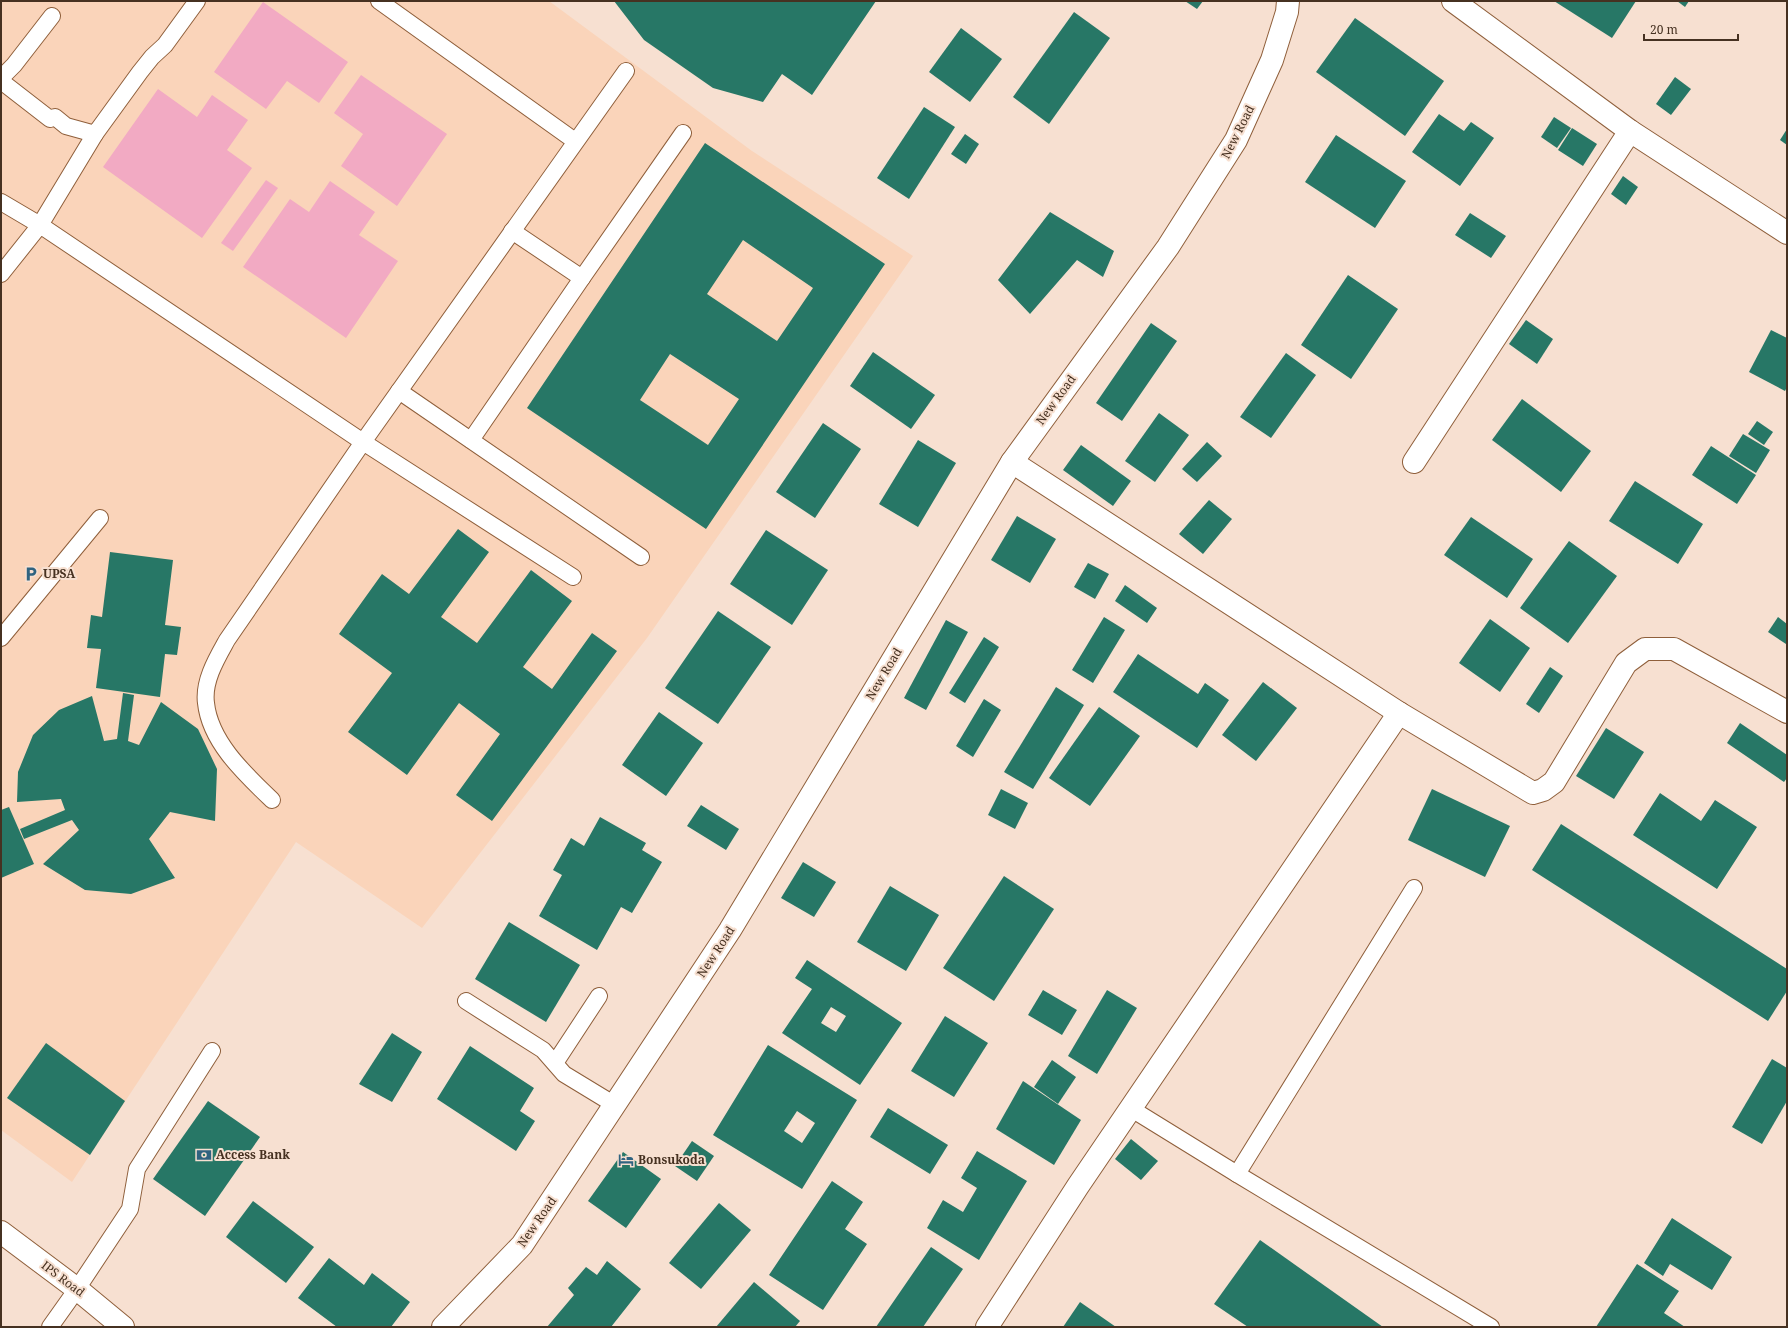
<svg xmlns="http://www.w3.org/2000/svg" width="1788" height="1328" font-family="'Noto Serif',serif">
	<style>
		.built { fill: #fad4ba }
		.green { fill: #f2aac3 }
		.building { fill: #277766; fill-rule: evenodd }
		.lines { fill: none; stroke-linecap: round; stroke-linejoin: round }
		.service-casing { stroke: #8f5f3b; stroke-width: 18 }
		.minor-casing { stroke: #8f5f3b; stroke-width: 24 }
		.tertiary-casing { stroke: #8f5f3b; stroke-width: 24 }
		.service { stroke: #fff; stroke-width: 16 }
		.minor { stroke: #fff; stroke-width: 22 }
		.tertiary { stroke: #fff; stroke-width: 22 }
		.labels { text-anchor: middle; stroke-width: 4; stroke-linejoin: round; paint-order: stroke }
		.street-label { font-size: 12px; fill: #463121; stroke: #f7e0d1 }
		.poi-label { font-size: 12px; font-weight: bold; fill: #463121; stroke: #f7e0d1; text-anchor: start }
	</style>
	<rect width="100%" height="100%" fill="#f7e0d1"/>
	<path class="built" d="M1,1H549L752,151L913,256L647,638L422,928L296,842L72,1182L1,1130Z"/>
	<g class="green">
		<path d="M263,2L348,62L319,103L287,81L266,109L214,72Z"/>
		<path d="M361,75L447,134L397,206L341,166L363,134L334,113Z"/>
		<path d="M158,89L197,117L212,95L248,120L227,150L252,168L202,238L103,167Z"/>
		<path d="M266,180L278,188L233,251L221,243Z"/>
		<path d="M330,181L375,212L359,235L398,261L346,338L243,267L290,199L309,212Z"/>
	</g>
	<g class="building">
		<path d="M614,1H876L812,95L782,74L763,102L713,88L644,40Z"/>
		<path d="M1185,1H1203L1197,9Z"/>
		<path d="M1554,1H1636L1612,38Z"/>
		<path d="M1677,1H1689L1685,7Z"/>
		<path d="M1074,12L1110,38L1049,124L1013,97Z"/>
		<path d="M1355,18L1444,81L1405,136L1316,72Z"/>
		<path d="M961,28L1002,59L970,102L929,72Z"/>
		<path d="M1675,77L1691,89L1671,115L1656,104Z"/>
		<path d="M924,107L955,127L909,199L877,178Z"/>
		<path d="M1439,114L1464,131L1471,122L1494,138L1460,186L1412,152Z"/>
		<path d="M1554,117L1571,128L1557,148L1541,137Z"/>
		<path d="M1572,128L1597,144L1583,166L1558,150Z"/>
		<path d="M1787,129V145L1780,140Z"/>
		<path d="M965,134L979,144L966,164L951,154Z"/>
		<path d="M1336,135L1406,181L1375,228L1305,182Z"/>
		<path d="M705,143L885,264L706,529L527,408ZM743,240L813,288L777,341L707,294ZM670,354L739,399L708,445L640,400Z"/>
		<path d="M1623,176L1638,187L1626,205L1611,194Z"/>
		<path d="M1050,212L1114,251L1103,277L1077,260L1030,314L998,280Z"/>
		<path d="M1470,213L1506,236L1491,258L1455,235Z"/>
		<path d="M1348,275L1398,309L1351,379L1301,345Z"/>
		<path d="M1526,320L1553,339L1537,364L1509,344Z"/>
		<path d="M1151,323L1177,341L1122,421L1096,403Z"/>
		<path d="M1771,330L1787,338V387L1785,391L1749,372Z"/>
		<path d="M873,352L935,395L911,429L850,386Z"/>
		<path d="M1286,353L1316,375L1271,438L1240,417Z"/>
		<path d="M1522,399L1591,451L1561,492L1492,440Z"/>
		<path d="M1159,413L1189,435L1155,482L1125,461Z"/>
		<path d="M1757,421L1773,432L1764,445L1748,434Z"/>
		<path d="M823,423L861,449L815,518L776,492Z"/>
		<path d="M1743,434L1770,450L1756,473L1729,456Z"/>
		<path d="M918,440L956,463L918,527L879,504Z"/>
		<path d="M1207,442L1222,456L1197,482L1182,469Z"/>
		<path d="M1081,445L1131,481L1113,506L1063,470Z"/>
		<path d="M1711,446L1756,475L1737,504L1692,475Z"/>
		<path d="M1635,481L1703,524L1678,564L1609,521Z"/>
		<path d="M1209,500L1232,519L1203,554L1179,534Z"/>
		<path d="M1017,516L1056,539L1030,583L991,560Z"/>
		<path d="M1471,517L1533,559L1507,598L1444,555Z"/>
		<path d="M458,529L489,552L441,617L477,643L531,570L572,601L523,667L552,689L592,633L617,651L492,821L456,795L500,734L459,703L407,775L348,732L392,673L339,634L382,574L409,594Z"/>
		<path d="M766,530L828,570L792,625L730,584Z"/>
		<path d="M1569,541L1617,576L1568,643L1520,608Z"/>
		<path d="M110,552L173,560L165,625L181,627L177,655L165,654L160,697L96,688L101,649L87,648L91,615L102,617Z"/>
		<path d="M1088,563L1109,574L1095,599L1074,587Z"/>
		<path d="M1125,585L1157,608L1147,623L1115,601Z"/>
		<path d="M718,611L771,647L718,724L665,688Z"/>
		<path d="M1104,617L1125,630L1093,683L1072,670Z"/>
		<path d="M1778,617L1787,624L1786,644L1768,632Z"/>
		<path d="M1490,619L1530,648L1500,692L1459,663Z"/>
		<path d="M946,620L968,632L926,710L904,698Z"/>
		<path d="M984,637L999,647L965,703L949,693Z"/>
		<path d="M1138,654L1198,694L1205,683L1229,700L1197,748L1113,692Z"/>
		<path d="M1550,667L1563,676L1539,713L1526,704Z"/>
		<path d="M1263,682L1297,708L1256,761L1222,735Z"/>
		<path d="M1056,687L1084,705L1033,789L1004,772Z"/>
		<path d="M123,693L134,695L128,741L139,745L161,702L198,729L217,769L215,821L170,812L149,839L175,878L131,894L85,890L43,864L79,830L72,820L24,839L20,829L65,810L61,799L17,802L18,772L33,735L59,710L92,696L104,741L117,739Z"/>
		<path d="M984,699L1001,710L973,757L956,746Z"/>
		<path d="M1099,707L1140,736L1090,806L1049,778Z"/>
		<path d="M659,712L703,743L666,796L622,765Z"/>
		<path d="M1740,723L1787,755V778L1784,782L1727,743Z"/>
		<path d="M1606,728L1644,752L1614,799L1576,776Z"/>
		<path d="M1001,789L1028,803L1015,829L988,815Z"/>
		<path d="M1432,789L1510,826L1485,877L1408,840Z"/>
		<path d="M1660,793L1701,821L1715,800L1757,827L1717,889L1633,835Z"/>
		<path d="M701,805L739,829L726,850L687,826Z"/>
		<path d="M9,807L34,864L1,878V810Z"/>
		<path d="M600,817L646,843L642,850L662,862L632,913L621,907L597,950L539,916L562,875L553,870L571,838L584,846Z"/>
		<path d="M1561,824L1787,969V991L1768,1021L1532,870Z"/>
		<path d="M803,862L836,882L814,917L781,898Z"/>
		<path d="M1004,876L1054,909L994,1001L943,968Z"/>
		<path d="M890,886L939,915L906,971L857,942Z"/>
		<path d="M509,922L580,965L546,1022L475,979Z"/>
		<path d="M807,960L902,1023L860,1085L782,1033L812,989L795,978ZM831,1007L846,1016L836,1032L821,1023Z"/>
		<path d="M1043,990L1077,1010L1062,1035L1028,1015Z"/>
		<path d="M1107,990L1137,1008L1097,1074L1068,1056Z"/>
		<path d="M945,1016L988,1043L954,1097L911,1071Z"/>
		<path d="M392,1033L422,1052L392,1102L359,1084Z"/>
		<path d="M46,1043L125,1101L90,1155L7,1098Z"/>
		<path d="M768,1045L857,1100L802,1189L713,1135ZM797,1111L815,1123L802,1143L784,1131Z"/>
		<path d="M470,1046L534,1088L520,1111L535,1121L516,1151L437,1099Z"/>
		<path d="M1772,1059L1787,1068V1101L1762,1144L1732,1127Z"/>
		<path d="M1052,1060L1076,1077L1058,1104L1034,1087Z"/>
		<path d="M1023,1081L1081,1120L1054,1165L996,1129Z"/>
		<path d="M208,1101L260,1137L205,1216L153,1179Z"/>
		<path d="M888,1108L948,1145L930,1174L870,1137Z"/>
		<path d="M1131,1139L1158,1161L1141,1180L1115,1159Z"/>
		<path d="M692,1141L714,1156L697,1181L675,1166Z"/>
		<path d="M977,1151L1027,1181L979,1260L927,1228L943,1200L963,1212L977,1188L961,1178Z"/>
		<path d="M623,1152L661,1179L626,1228L588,1201Z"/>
		<path d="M832,1181L863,1202L845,1229L867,1244L823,1310L769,1275Z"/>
		<path d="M253,1201L314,1247L286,1283L226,1237Z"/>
		<path d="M719,1203L751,1230L701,1289L669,1263Z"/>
		<path d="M1672,1218L1732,1257L1712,1290L1670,1264L1663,1276L1644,1263Z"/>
		<path d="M1260,1240L1383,1327H1248L1214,1304Z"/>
		<path d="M931,1247L963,1269L923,1327H876Z"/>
		<path d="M329,1258L364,1285L372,1273L410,1302L391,1327H337L298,1298Z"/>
		<path d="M607,1261L641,1289L611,1327H547L574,1295L568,1288L586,1267L597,1275Z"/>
		<path d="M1637,1264L1679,1291L1664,1313L1685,1327H1596Z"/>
		<path d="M754,1282L800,1321L795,1327H716Z"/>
		<path d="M1080,1302L1116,1327H1063Z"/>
	</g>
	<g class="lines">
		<g class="service-casing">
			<g id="service">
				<path d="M379,1L575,141"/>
				<path d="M1,78L14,65L52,16"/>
				<path d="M1,81L50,119L55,117L66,126L95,134L140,72L152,57L165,45L197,1"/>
				<path d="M1,202L40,225L95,134"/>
				<path d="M512,231L582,278"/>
				<path d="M1,274L40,225L363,442L626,71"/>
				<path d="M399,391L641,557"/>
				<path d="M471,440L582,278L683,133"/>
				<path d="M1,638L100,518"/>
				<path d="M272,800C245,774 210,742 206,703C203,681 217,658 227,640L363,442L573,577"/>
				<path d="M466,1001L543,1050L564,1074L615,1105"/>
				<path d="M555,1063L599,996"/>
				<path d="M1130,1108L1237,1174L1491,1327"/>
				<path d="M1237,1174L1414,888"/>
				<path d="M50,1327L77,1289L130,1209L137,1169L212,1051"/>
			</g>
		</g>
		<g class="minor-casing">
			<g id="minor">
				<path d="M1453,1L1630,131L1787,233"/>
				<path d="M1012,462L1399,713L1533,793L1543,790L1554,782L1626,663L1645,649H1674L1787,712"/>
				<path d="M1414,462L1630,131"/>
				<path d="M987,1327L1078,1186L1399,713"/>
			</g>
		</g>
		<g class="tertiary-casing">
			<g id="tertiary">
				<path d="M1,1232L77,1289L123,1327"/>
				<path d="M443,1327L522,1245L730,930L1012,462L1168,247L1236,140L1272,60L1287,12L1288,1"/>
			</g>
		</g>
		<use href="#service" class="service"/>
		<use href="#minor" class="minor"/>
		<use href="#tertiary" class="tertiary"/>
	</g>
	<defs>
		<g id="parking-bare" transform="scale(1.2)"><path d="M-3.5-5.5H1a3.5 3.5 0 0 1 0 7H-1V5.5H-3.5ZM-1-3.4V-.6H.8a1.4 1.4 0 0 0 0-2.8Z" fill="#306380" stroke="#f7e0d1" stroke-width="2.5" paint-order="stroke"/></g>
		<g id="bank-bare" transform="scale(1.2)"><path d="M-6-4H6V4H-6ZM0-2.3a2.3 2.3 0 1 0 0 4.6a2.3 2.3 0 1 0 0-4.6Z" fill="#306380" stroke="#f7e0d1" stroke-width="2.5" paint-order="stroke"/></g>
		<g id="hotel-bare" transform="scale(1.2)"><path d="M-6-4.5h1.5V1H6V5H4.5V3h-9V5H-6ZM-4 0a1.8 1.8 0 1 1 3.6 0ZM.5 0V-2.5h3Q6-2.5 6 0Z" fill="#306380" stroke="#f7e0d1" stroke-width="2.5" paint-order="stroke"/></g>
	</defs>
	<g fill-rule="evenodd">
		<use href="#parking-bare" x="31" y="574"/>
		<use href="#bank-bare" x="204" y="1155"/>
		<use href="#hotel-bare" x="626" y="1160"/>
	</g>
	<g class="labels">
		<g class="street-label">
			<text transform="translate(1238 132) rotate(-63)" y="4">New Road</text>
			<text transform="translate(1056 400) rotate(-54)" y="4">New Road</text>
			<text transform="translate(884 674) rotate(-59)" y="4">New Road</text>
			<text transform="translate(716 952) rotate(-57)" y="4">New Road</text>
			<text transform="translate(537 1222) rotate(-55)" y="4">New Road</text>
			<text transform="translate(63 1279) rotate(37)" y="4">IPS Road</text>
		</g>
		<g class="poi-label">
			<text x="43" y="578">UPSA</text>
			<text x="216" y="1159">Access Bank</text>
			<text x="638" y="1164">Bonsukoda</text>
		</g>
	</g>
	<rect width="1788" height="1328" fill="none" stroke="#463121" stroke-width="4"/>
	<path d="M1644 34v6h94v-6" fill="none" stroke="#463121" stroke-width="2"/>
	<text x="1650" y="34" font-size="12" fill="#463121" stroke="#f7e0d1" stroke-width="3" paint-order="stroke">20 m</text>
</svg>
